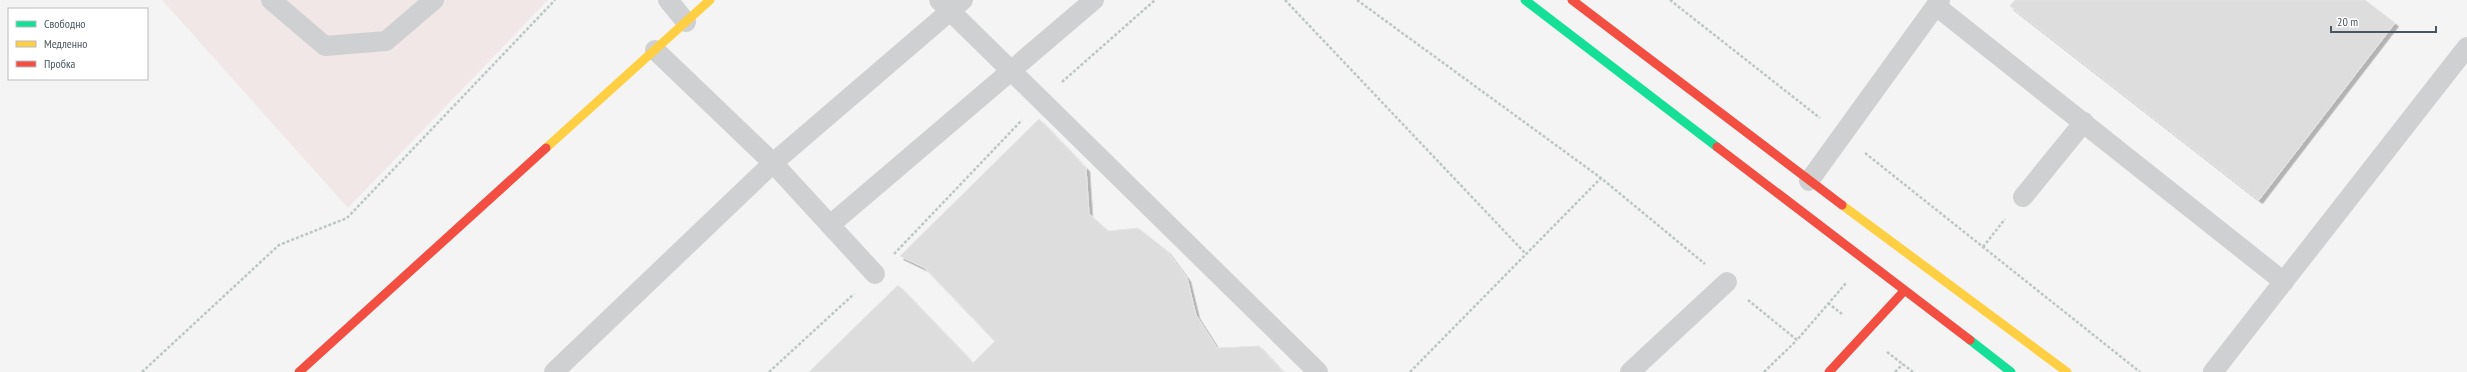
<svg xmlns="http://www.w3.org/2000/svg" width="2467" height="372" font-family="'PT Sans Narrow',sans-serif">
	<style>
		.medical { fill: #f1e7e6 }
		.building { fill: #ddddde; stroke: #e5e6e7; filter: url(#shadow) }
		.lines { fill: none; stroke-linecap: round; stroke-linejoin: round }
		.path { stroke: #bcc7c4; stroke-width: 2.5; stroke-dasharray: 3 2; stroke-linecap: butt }
		.lane { stroke: #ced0d2; stroke-width: 20 }
		.fast { stroke: #16e098; stroke-width: 9 }
		.slow { stroke: #ffcf43; stroke-width: 9 }
		.jam { stroke: #f24e42; stroke-width: 9 }
	</style>
	<defs>
		<filter id="shadow"><feDropShadow dx="3.5" dy="3.5" stdDeviation="0" flood-color="#0004"/></filter>
	</defs>
	<rect width="100%" height="100%" fill="#f4f4f4"/>
	<path class="medical" d="M162,0H548L348,208Z"/>
	<g class="building">
		<path d="M2015,0H2365L2395,23L2259,200L2010,6Z"/>
		<path d="M1039,119L1086,168L1089,214L1108,231L1138,228L1166,250L1187,278L1196,315L1217,348L1259,346L1283,372H809L898,285L973,363L995,341L925,268L900,256Z"/>
	</g>
	<g class="lines">
		<g class="path">
			<path d="M1285,0L1526,254"/>
			<path d="M1357,0L1601,178L1705,264"/>
			<path d="M1670,0L1820,118"/>
			<path d="M1062,82L1155,0"/>
			<path d="M1865,153L2140,372"/>
			<path d="M1983,247L2005,219"/>
			<path d="M894,254L1022,120"/>
			<path d="M1748,300L1797,340L1847,282"/>
			<path d="M1828,303L1842,314"/>
			<path d="M1887,352L1913,372"/>
			<path d="M142,372L279,245L347,218L555,0"/>
			<path d="M769,372L854,294"/>
			<path d="M1410,372L1601,178"/>
			<path d="M1764,372L1797,340"/>
			<path d="M1895,372L1903,364"/>
		</g>
		<g class="lane">
			<path d="M271,0L325,46L386,41L434,0"/>
			<path d="M668,0L686,22"/>
			<path d="M939,0L1318,372"/>
			<path d="M1936,6L2284,282"/>
			<path d="M655,50L773,163L875,274"/>
			<path d="M1809,181L1940,0"/>
			<path d="M2023,197L2084,122"/>
			<path d="M830,225L1094,0"/>
			<path d="M554,372L773,163L963,0"/>
			<path d="M1630,372L1727,282"/>
			<path d="M2213,372L2467,47"/>
		</g>
		<g class="fast">
			<path d="M1525,0L1717,147"/>
			<path d="M1970,340L2011,372"/>
		</g>
		<g class="slow">
			<path d="M546,148L710,0"/>
			<path d="M1842,205L2067,372"/>
		</g>
		<g class="jam">
			<path d="M1572,0L1842,205"/>
			<path d="M1717,147L1970,340"/>
			<path d="M299,372L546,148"/>
			<path d="M1829,372L1904,291"/>
		</g>
	</g>
	<rect x="8" y="8" width="140" height="72" fill="#ffffff" stroke="#b7bbc0"/>
	<rect x="16" y="21" width="20" height="6" fill="#16e098" stroke="#b7bbc0"/>
	<text x="44" y="28" font-size="12" fill="#4a5661">Свободно</text>
	<rect x="16" y="41" width="20" height="6" fill="#ffcf43" stroke="#b7bbc0"/>
	<text x="44" y="48" font-size="12" fill="#4a5661">Медленно</text>
	<rect x="16" y="61" width="20" height="6" fill="#f24e42" stroke="#b7bbc0"/>
	<text x="44" y="68" font-size="12" fill="#4a5661">Пробка</text>
	<path d="M2331 26v6h105v-6" fill="none" stroke="#4a5661" stroke-width="2"/>
	<text x="2337" y="26" font-size="12" fill="#4a5661" stroke="#ffffff" stroke-width="3" paint-order="stroke">20 m</text>
</svg>
